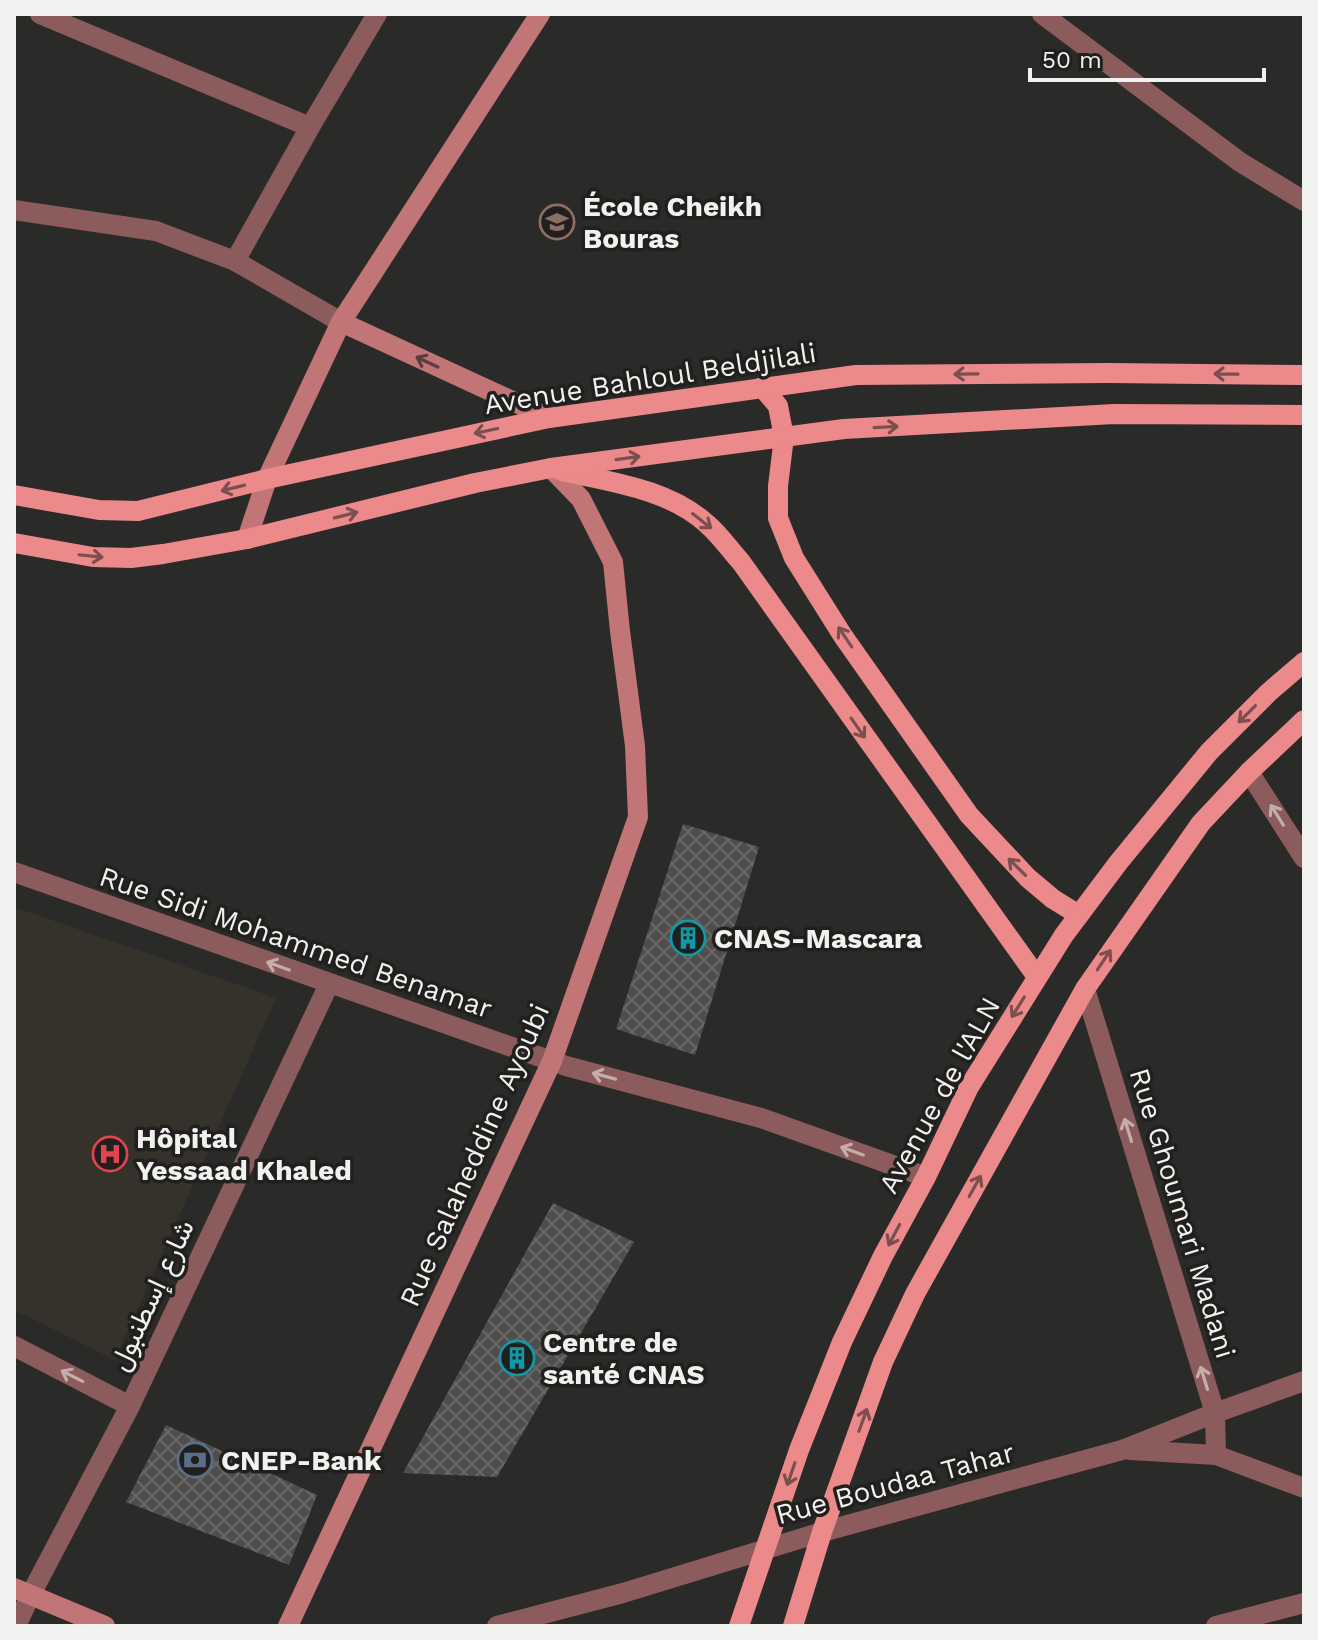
<svg xmlns="http://www.w3.org/2000/svg" width="1318" height="1640" font-family="'Work Sans',Vazirmatn,sans-serif">
	<style>
		.built { fill: #34322a }
		.building { fill: url(#building-cross-hatch) }
		.lines { fill: none; stroke-linecap: round; stroke-linejoin: round }
		.street { stroke: #8c5b5b; stroke-width: 20 }
		.secondary { stroke: #c27576; stroke-width: 20 }
		.primary { stroke: #ec898a; stroke-width: 20 }
		.oneway { stroke: #593e3d }
		.oneway2 { stroke: #7c4f4f }
		.oneway3 { stroke: #c4aeac }
		.labels { text-anchor: middle; stroke-width: 7; stroke-linejoin: round; paint-order: stroke }
		.poi-label { font-size: 28px; font-weight: bold; fill: #f1f1ef; stroke: #21201e; text-anchor: start }
		.street-label { font-size: 28px; fill: #f1f1ef; stroke: #21201e }
	</style>
	<defs>
		<pattern id="building-cross-hatch" width="8" height="8" patternUnits="userSpaceOnUse" patternTransform="scale(2)"><rect width="8" height="8" fill="#504d4d"/><path d="M0 0l8 8M0 8l8-8" fill="none" stroke="#6a6767"/></pattern>
	</defs>
	<rect width="100%" height="100%" fill="#2a2a28"/>
	<path class="built" d="M14,907L276,998L115,1360L14,1310Z"/>
	<g class="building">
		<path d="M683,824L759,847L695,1055L616,1029Z"/>
		<path d="M553,1203L634,1242L497,1477L403,1473Z"/>
		<path d="M166,1425L317,1495L289,1565L126,1502Z"/>
	</g>
	<g class="lines">
		<g class="street">
			<path d="M40,14L310,127"/>
			<path d="M1042,14L1240,162L1304,201"/>
			<path d="M14,210L156,231L235,261L341,322"/>
			<path d="M235,261L310,127L377,14"/>
			<path d="M1249,772L1304,858"/>
			<path d="M14,872L566,1066L761,1118L926,1177"/>
			<path d="M1085,989L1215,1413L1216,1455"/>
			<path d="M14,1346L130,1406"/>
			<path d="M1130,1450L1216,1455L1304,1488"/>
			<path d="M16,1626L30,1596L130,1406L329,984"/>
			<path d="M497,1626L623,1593L822,1532L1122,1450L1215,1413L1304,1381"/>
			<path d="M1216,1626L1304,1603"/>
		</g>
		<g class="secondary">
			<path d="M341,322L549,418"/>
			<path d="M247,539L267,479L341,322L540,14"/>
			<path d="M14,1588L105,1626"/>
			<path d="M288,1626L552,1061L638,817L635,746L620,631L613,562L581,499L551,468"/>
		</g>
		<g class="primary">
			<path d="M762,387L778,406L784,437L778,486V518L794,558L843,636L969,815L1028,878L1053,899L1079,915"/>
			<path d="M562,471C611,482 669,489 707,524C720,535 730,550 741,562L1037,977"/>
			<path d="M14,495L99,510L138,511L267,479L549,418L856,375L1107,373L1304,375"/>
			<path d="M14,543L93,557L131,558L163,554L247,539L475,483L551,468L844,429L1114,414L1304,415"/>
			<path d="M739,1626L799,1450L842,1342L883,1256L926,1177L969,1087L1064,935L1118,863L1209,752L1268,693L1304,662"/>
			<path d="M793,1626L822,1532L883,1362L915,1294L1085,989L1201,823L1249,772L1304,720"/>
		</g>
	</g>
	<defs><path id="oneway-shaft" d="M-6 0H5M1.5-3L5.5 0L1.5 3" fill="none" stroke-width="1.6" stroke-linecap="round" stroke-linejoin="round" transform="scale(2)"/></defs>
	<use class="oneway" href="#oneway-shaft" transform="translate(427 362) rotate(-155)"/>
	<g class="oneway2">
		<use href="#oneway-shaft" transform="translate(966 374) rotate(179)"/>
		<use href="#oneway-shaft" transform="translate(1226 374) rotate(-179)"/>
		<use href="#oneway-shaft" transform="translate(886 427) rotate(-3)"/>
		<use href="#oneway-shaft" transform="translate(486 431) rotate(168)"/>
		<use href="#oneway-shaft" transform="translate(628 458) rotate(-8)"/>
		<use href="#oneway-shaft" transform="translate(233 488) rotate(166)"/>
		<use href="#oneway-shaft" transform="translate(346 515) rotate(-14)"/>
		<use href="#oneway-shaft" transform="translate(702 521) rotate(38)"/>
		<use href="#oneway-shaft" transform="translate(91 556) rotate(6)"/>
		<use href="#oneway-shaft" transform="translate(845 637) rotate(-124)"/>
		<use href="#oneway-shaft" transform="translate(1247 714) rotate(135)"/>
		<use href="#oneway-shaft" transform="translate(858 728) rotate(55)"/>
		<use href="#oneway-shaft" transform="translate(1017 867) rotate(-135)"/>
		<use href="#oneway-shaft" transform="translate(1104 960) rotate(-56)"/>
		<use href="#oneway-shaft" transform="translate(1018 1007) rotate(122)"/>
		<use href="#oneway-shaft" transform="translate(975 1186) rotate(-61)"/>
		<use href="#oneway-shaft" transform="translate(894 1235) rotate(118)"/>
		<use href="#oneway-shaft" transform="translate(863 1420) rotate(-70)"/>
		<use href="#oneway-shaft" transform="translate(791 1474) rotate(109)"/>
	</g>
	<g class="oneway3">
		<use href="#oneway-shaft" transform="translate(1277 815) rotate(-122)"/>
		<use href="#oneway-shaft" transform="translate(278 966) rotate(-160)"/>
		<use href="#oneway-shaft" transform="translate(604 1076) rotate(-165)"/>
		<use href="#oneway-shaft" transform="translate(1128 1130) rotate(-107)"/>
		<use href="#oneway-shaft" transform="translate(852 1151) rotate(-160)"/>
		<use href="#oneway-shaft" transform="translate(72 1376) rotate(-153)"/>
		<use href="#oneway-shaft" transform="translate(1204 1378) rotate(-107)"/>
	</g>
	<defs>
		<g id="school-ring" transform="scale(1.8)"><circle r="9.5" fill="#21201e" stroke="#8d6e63" stroke-width="1.5"/><path d="M0-5L7-2L0 1L-7-2ZM-4 1L0 2.5L4 1V4Q0 6-4 4Z" fill="#8d6e63"/></g>
		<g id="building-ring" transform="scale(1.8)"><circle r="9.5" fill="#21201e" stroke="#0f9aa8" stroke-width="1.5"/><path d="M-4-6H4V6H1V3H-1V6H-4ZM-2.5-4.3h1.7v1.8h-1.7ZM.8-4.3h1.7v1.8H.8ZM-2.5-1h1.7V.8h-1.7ZM.8-1h1.7V.8H.8Z" fill="#0f9aa8"/></g>
		<g id="hospital-ring" transform="scale(1.8)"><circle r="9.5" fill="#21201e" stroke="#e0444e" stroke-width="1.5"/><path d="M-5-5h3v3.5h4V-5h3V5h-3V1.5h-4V5h-3Z" fill="#e0444e"/></g>
		<g id="bank-ring" transform="scale(1.8)"><circle r="9.5" fill="#21201e" stroke="#5c6f8a" stroke-width="1.5"/><path d="M-6-4H6V4H-6ZM0-2.3a2.3 2.3 0 1 0 0 4.6a2.3 2.3 0 1 0 0-4.6Z" fill="#5c6f8a"/></g>
	</defs>
	<g fill-rule="evenodd">
		<use href="#school-ring" x="557" y="222"/>
		<use href="#building-ring" x="688" y="938"/>
		<use href="#hospital-ring" x="110" y="1154"/>
		<use href="#building-ring" x="517" y="1358"/>
		<use href="#bank-ring" x="195" y="1460"/>
	</g>
	<g class="labels">
		<g class="poi-label">
			<text x="583" y="216">École Cheikh<tspan x="583" dy="32">Bouras</tspan></text>
			<text x="714" y="948">CNAS-Mascara</text>
			<text x="136" y="1148">Hôpital<tspan x="136" dy="32">Yessaad Khaled</tspan></text>
			<text x="543" y="1352">Centre de<tspan x="543" dy="32">santé CNAS</tspan></text>
			<text x="221" y="1470">CNEP-Bank</text>
		</g>
		<g class="street-label">
			<text transform="translate(650 378) rotate(-9)" y="10">Avenue Bahloul Beldjilali</text>
			<text transform="translate(296 942) rotate(19)" y="10">Rue Sidi Mohammed Benamar</text>
			<text transform="translate(939 1095) rotate(-61)" y="10">Avenue de l'ALN</text>
			<text transform="translate(474 1155) rotate(-66)" y="10">Rue Salaheddine Ayoubi</text>
			<text transform="translate(1183 1213) rotate(73)" y="10">Rue Ghoumari Madani</text>
			<text transform="translate(151 1295) rotate(-65)" y="10">شارع إسطنبول</text>
			<text transform="translate(895 1483) rotate(-15)" y="10">Rue Boudaa Tahar</text>
		</g>
	</g>
	<rect width="1318" height="1640" fill="none" stroke="#f1f1ef" stroke-width="32"/>
	<path d="M1030 68v12h234v-12" fill="none" stroke="#f1f1ef" stroke-width="4"/>
	<text x="1042" y="68" font-size="24" fill="#f1f1ef" stroke="#21201e" stroke-width="6" paint-order="stroke">50 m</text>
</svg>
